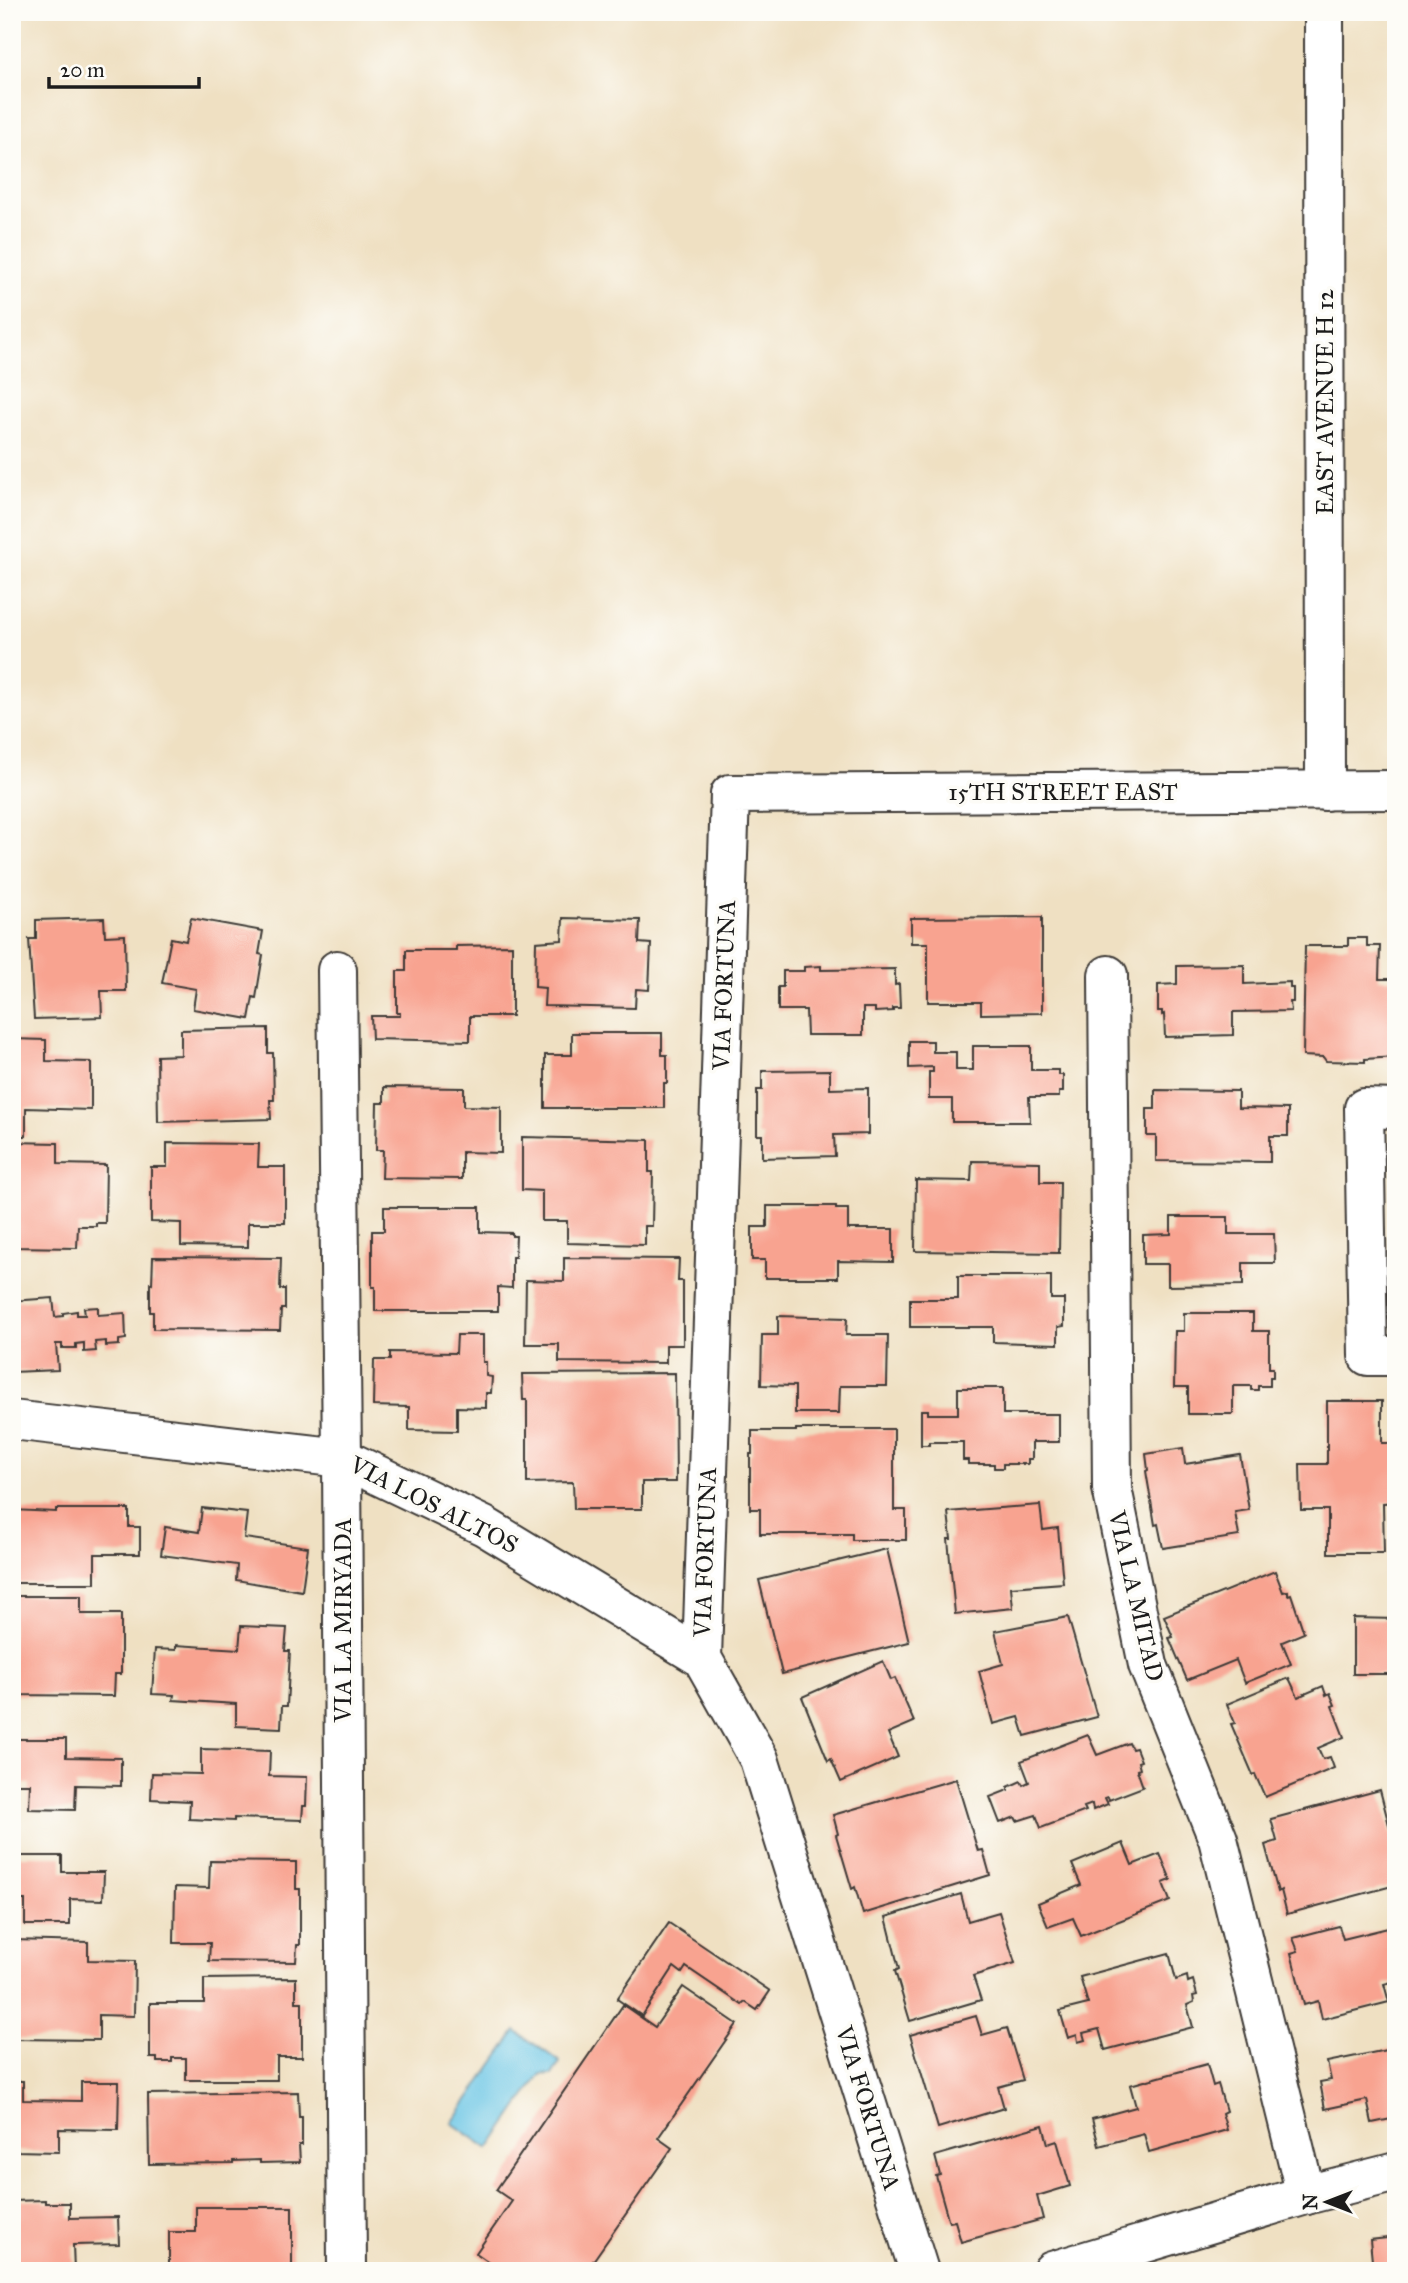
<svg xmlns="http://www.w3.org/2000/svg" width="1408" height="2283" font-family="'IM FELL Great Primer',serif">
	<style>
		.water { fill: #67c5e5; stroke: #427080; stroke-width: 2 }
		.building { fill: #f8a390 }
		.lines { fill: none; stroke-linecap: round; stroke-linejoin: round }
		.street-casing { stroke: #3c3935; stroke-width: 42 }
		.street { stroke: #fff; stroke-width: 38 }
		.labels { text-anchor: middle; stroke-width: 7; stroke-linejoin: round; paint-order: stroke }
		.street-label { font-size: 24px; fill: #1c1c1c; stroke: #fdfcf7 }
	</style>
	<rect width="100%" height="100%" fill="#fdfcf7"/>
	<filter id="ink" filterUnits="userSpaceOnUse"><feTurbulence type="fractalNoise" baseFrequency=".0143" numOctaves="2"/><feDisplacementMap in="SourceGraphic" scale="14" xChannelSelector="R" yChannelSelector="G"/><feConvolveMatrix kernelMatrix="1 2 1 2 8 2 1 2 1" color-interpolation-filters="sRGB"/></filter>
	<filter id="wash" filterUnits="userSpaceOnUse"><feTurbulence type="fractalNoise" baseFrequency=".00686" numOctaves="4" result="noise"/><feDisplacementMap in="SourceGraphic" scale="28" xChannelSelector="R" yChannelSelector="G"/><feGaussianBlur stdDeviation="1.57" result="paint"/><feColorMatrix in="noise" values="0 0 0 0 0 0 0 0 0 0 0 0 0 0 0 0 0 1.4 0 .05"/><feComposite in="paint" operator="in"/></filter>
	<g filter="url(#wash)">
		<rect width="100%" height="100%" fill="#efe0c2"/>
		<path class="water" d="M516,2031L560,2062L552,2075L541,2074L489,2149L452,2123Z"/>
		<g id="blocks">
			<g class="building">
				<path d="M1042,917V1013L981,1014V1002H928V943H911V918Z"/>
				<path d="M104,918L105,936L125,935L126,991H101L102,1017L34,1019L29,939H36V920Z"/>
				<path d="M191,918L263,931L259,954L263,955L256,998L253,997L249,1019L193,1009L196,989L162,983L171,938L186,941Z"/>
				<path d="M563,918L640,920L639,943L651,944L649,990L636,989L635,1008L544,1006L545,988L535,987L536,942L562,940Z"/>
				<path d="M1348,938H1367V946H1380L1379,979H1396V1057L1365,1059V1062L1326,1061L1323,1057L1303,1056L1305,946H1348Z"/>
				<path d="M512,945V1016H470V1041L372,1039L371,1016H400V1013H397V971H406V950H456V946Z"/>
				<path d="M1244,965V984L1290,982V988H1293V1002H1290L1291,1011L1233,1012V1035L1165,1037L1164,1014L1162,1015V1011H1158V985L1177,984V966Z"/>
				<path d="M821,966V970L895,969V985L899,984L900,1008H893V1011L875,1012V1008H863V1035H807L806,1010H778V987H783V971H804V967Z"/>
				<path d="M268,1028V1053H273L274,1100H270L271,1119L158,1122L157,1056L181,1055V1030Z"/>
				<path d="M572,1033H662V1055H667V1083H664V1108H545V1055H572Z"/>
				<path d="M12,1039L46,1040V1061L91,1062V1110L26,1108V1136H12Z"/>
				<path d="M909,1041H933V1052H956V1070H973V1046H1031V1070H1059V1075H1063V1092H1059V1097H1029L1030,1122H952V1099H929V1072H933V1067L909,1068Z"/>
				<path d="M830,1070V1089L868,1088V1134L834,1135L835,1156L762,1158V1135H757V1090H762V1071Z"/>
				<path d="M384,1087L464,1088V1106L501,1107V1153L462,1152V1179L382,1178L383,1150H376L377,1103H384Z"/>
				<path d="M1155,1090L1238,1091V1108L1288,1109V1136H1270V1162L1156,1161V1136H1147V1109H1155Z"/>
				<path d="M522,1137L649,1140V1172H653L652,1226H645V1245L567,1243V1221H542V1191L522,1190Z"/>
				<path d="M12,1142L58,1143V1164L106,1165L105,1223H96V1226H78L77,1248L12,1247Z"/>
				<path d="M167,1143L259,1144L258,1167H285V1223H248V1247L181,1246V1223L151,1222V1167H167Z"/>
				<path d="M972,1161L1040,1162V1182H1060L1059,1253L915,1251L916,1180L971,1181Z"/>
				<path d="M767,1206H836V1209H848V1229H893V1262L838,1261V1278H765V1260H752V1227H767Z"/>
				<path d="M384,1207H480V1232L512,1233V1236H516L515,1257H512V1288L498,1287V1311H375V1287H372V1231H384Z"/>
				<path d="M1171,1217H1228V1234H1274L1275,1263H1243V1285L1168,1286V1264H1143V1235L1171,1234Z"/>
				<path d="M153,1257L281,1258L280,1289H285V1309H281L280,1330L153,1329V1312H150V1283L152,1284Z"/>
				<path d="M564,1258L679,1259L678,1281H683V1345H666V1363L559,1362V1344H525L526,1280L564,1281Z"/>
				<path d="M958,1276H1051V1299H1064V1326L1058,1327V1344L993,1342V1327H910V1299H958Z"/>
				<path d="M53,1298L55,1317L63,1316V1313L77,1311V1315H85L84,1308L98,1307V1315L125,1313L126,1339L119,1340V1345L106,1346V1341L95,1342L96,1351L84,1352V1343L76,1344V1348H62V1344H56L58,1370L12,1372V1301Z"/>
				<path d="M1184,1313H1253V1331H1269V1368H1273V1377H1270V1386H1258V1390H1251V1386H1233V1414H1188V1387H1174L1175,1331H1184Z"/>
				<path d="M778,1316L847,1318L846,1335H888L887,1386H840L839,1413H795V1386L761,1385L762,1335H778Z"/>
				<path d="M457,1335H483V1362H486V1376L492,1377L491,1393H486V1408L457,1407V1431L409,1430V1407L373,1406L374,1360H390V1352L456,1353Z"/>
				<path d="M675,1373L676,1482H642V1509H574L573,1482L527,1483V1400H523L522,1374Z"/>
				<path d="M958,1388H1003V1414H1059V1442H1032V1459H1028V1464H1003V1468H994V1464H968V1460H963V1442H929V1445H921V1410H928V1414H958Z"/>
				<path d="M1327,1401H1382V1443H1396V1502L1383,1503L1384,1553H1328V1510H1301L1300,1464H1327Z"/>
				<path d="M796,1429H894V1510H906V1540H852V1534H760V1509H750V1454H752V1431H796Z"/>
				<path d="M1183,1448L1185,1464L1240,1455L1249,1510L1235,1512L1239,1536L1163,1548L1158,1524L1155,1525L1146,1471L1148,1470L1146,1454Z"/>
				<path d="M1040,1505L1043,1530L1058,1528L1063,1583L1011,1587L1013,1608L955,1614L948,1539H951L948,1512Z"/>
				<path d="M202,1508L247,1513L244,1538L308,1547L302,1591L236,1580L237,1565L161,1555L165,1527L199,1532Z"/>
				<path d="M56,1509H129V1527H140V1554H95V1583H12V1510L56,1512Z"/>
				<path d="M887,1549L909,1642L782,1674L759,1580Z"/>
				<path d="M1275,1571L1283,1592L1288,1591V1595L1291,1594L1304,1633L1282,1642L1291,1664L1245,1683L1236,1660L1187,1680L1169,1638L1173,1637L1164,1616Z"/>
				<path d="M12,1596H81V1614H121V1674H115L114,1696L12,1695Z"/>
				<path d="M1068,1617L1097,1717L1025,1736L1019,1717L993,1724L979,1671L1003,1664L995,1631Z"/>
				<path d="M1353,1618L1396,1619V1674H1353Z"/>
				<path d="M241,1626L287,1628L285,1651H290L287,1706H282L281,1728L236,1726V1704L173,1700L174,1695L152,1694L155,1649L176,1650V1645L239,1649Z"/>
				<path d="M883,1661L891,1680L895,1678L914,1722L888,1733L898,1757L841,1782L831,1759L828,1761L802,1697Z"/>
				<path d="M1289,1678L1298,1697L1323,1686L1326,1695L1330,1693L1335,1705L1332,1706L1344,1737L1318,1748L1323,1759L1330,1757L1334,1768L1265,1797L1255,1774L1253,1775L1231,1724L1235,1723L1227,1704Z"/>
				<path d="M1088,1735L1097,1755L1129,1743L1132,1749L1136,1748L1141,1761L1138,1762L1140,1769L1137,1770L1143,1787L1109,1800L1108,1797L1105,1798L1108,1804L1093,1810L1092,1804L1084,1807L1086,1811L1041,1828L1036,1815L1017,1821L1015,1817L1000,1823L990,1797L1008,1790V1787L1021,1781L1023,1785L1029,1782L1021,1761Z"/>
				<path d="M12,1739H66V1757L121,1758V1786L76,1785L75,1810L29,1809L30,1784H12Z"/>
				<path d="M201,1749L270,1751L269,1776L307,1777L306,1806H303L302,1820L234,1818V1821L189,1819L190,1801L151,1799L152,1773L201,1774Z"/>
				<path d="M956,1779L978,1851L983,1850L990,1875L863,1914L855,1887L852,1889L836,1835L838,1834L833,1815Z"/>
				<path d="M1380,1790L1396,1852V1885L1287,1914L1281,1890L1278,1892L1265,1845L1277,1841L1271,1819Z"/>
				<path d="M1123,1843L1132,1865L1160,1854L1171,1880L1163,1883L1170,1901L1081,1936L1073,1918L1048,1927L1038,1903L1081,1885L1072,1864Z"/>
				<path d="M12,1854H20V1856H62V1872H104L103,1900L70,1899V1925H25V1900H12Z"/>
				<path d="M210,1861L296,1862V1889H300V1945H297L296,1962L209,1961L210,1943H174L175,1887L209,1888Z"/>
				<path d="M961,1894L968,1921L999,1912L1015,1963L973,1976L981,2000L910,2021L895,1971L899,1969L886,1917Z"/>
				<path d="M669,1923L770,1991L757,2010L745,2002L742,2005L686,1967L682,1973L674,1967L642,2016L617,1999Z"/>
				<path d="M1339,1926L1343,1939L1396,1926V1981L1384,1984L1389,2002L1322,2019L1318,2001L1304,2005L1291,1953L1298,1951L1293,1938Z"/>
				<path d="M12,1940L88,1942V1960L135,1961L134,2016L99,2015V2040L12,2039Z"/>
				<path d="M1169,1953L1176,1980L1187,1976L1188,1982L1193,1980L1197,1995L1193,1996L1194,2002L1187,2005L1193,2027L1105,2050L1099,2029L1083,2033L1085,2040L1078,2042L1077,2035L1068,2038L1060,2011L1088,2004L1080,1977Z"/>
				<path d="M296,1978V2002H302V2057H277V2080H186V2058H172V2062H157V2058H150V2003H204V1979Z"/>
				<path d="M683,1987L737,2024L658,2138L672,2148L586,2271H502L476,2253L512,2201L496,2190L623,2005L655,2027Z"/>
				<path d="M976,2016L982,2035L1007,2028L1023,2080L998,2087L1004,2108L938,2128L910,2035Z"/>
				<path d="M1396,2048V2118L1372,2123L1367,2100L1325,2109L1320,2082L1331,2080L1327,2062Z"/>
				<path d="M1207,2064L1213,2086L1218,2084L1226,2111L1222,2113L1227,2130L1149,2152L1144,2134L1099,2146L1092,2119L1136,2107L1130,2085Z"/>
				<path d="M12,2081H23V2100L81,2101V2082H119L118,2130L59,2129V2152L15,2151V2128H12Z"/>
				<path d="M298,2092L299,2117H302V2145H299L300,2162L260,2163V2160L233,2161V2163L149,2164L148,2094Z"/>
				<path d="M1043,2125L1048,2144L1057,2141L1070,2186L1037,2196L1043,2219L961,2242L955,2221L949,2222L936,2176L940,2175L935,2156Z"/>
				<path d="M45,2200V2203H70V2218L118,2217L119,2244L73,2245L74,2270L12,2271V2201Z"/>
				<path d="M196,2207H292V2271H169V2232H196Z"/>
				<path d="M1396,2237V2271H1373L1370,2240Z"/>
			</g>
		</g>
	</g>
	<g filter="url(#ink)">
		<use href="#blocks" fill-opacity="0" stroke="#3c3935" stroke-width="2"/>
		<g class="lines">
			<g class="street-casing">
				<g id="street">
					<path d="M1324,12L1325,791"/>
					<path d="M337,970L342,1458L347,2271"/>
					<path d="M1108,975L1112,1488L1148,1665L1218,1839L1306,2195"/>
					<path d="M1396,1109L1364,1108L1368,1356H1396"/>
					<path d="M12,1420L342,1458L484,1526L702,1658"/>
					<path d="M919,2271L759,1759L702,1658L730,794L1396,790"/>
					<path d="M1052,2271L1306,2195L1396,2172"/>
				</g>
			</g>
			<use href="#street" class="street"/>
		</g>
	</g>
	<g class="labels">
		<g class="street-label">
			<text transform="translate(1325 402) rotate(-90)" y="8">EAST AVENUE H 12</text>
			<text x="1063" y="800">15TH STREET EAST</text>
			<text transform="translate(724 985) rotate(-88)" y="8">VIA FORTUNA</text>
			<text transform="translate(434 1505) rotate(27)" y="8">VIA LOS ALTOS</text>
			<text transform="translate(705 1552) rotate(-88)" y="8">VIA FORTUNA</text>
			<text transform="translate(1136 1596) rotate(77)" y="8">VIA LA MITAD</text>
			<text transform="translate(343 1620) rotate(-90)" y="8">VIA LA MIRYADA</text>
			<text transform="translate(868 2108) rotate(73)" y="8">VIA FORTUNA</text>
		</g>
	</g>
	<rect width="1408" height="2283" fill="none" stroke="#fdfcf7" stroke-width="42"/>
	<g transform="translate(1327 2202) rotate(270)" stroke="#fdfcf7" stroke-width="5" paint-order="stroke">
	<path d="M0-5L12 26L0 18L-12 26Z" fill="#1c1c1c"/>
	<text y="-10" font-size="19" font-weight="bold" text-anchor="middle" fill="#1c1c1c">N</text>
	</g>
	<path d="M49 77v10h150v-10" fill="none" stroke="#1c1c1c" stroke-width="3.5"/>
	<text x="60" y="77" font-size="21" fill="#1c1c1c" stroke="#fdfcf7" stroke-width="5" paint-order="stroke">20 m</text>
</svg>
